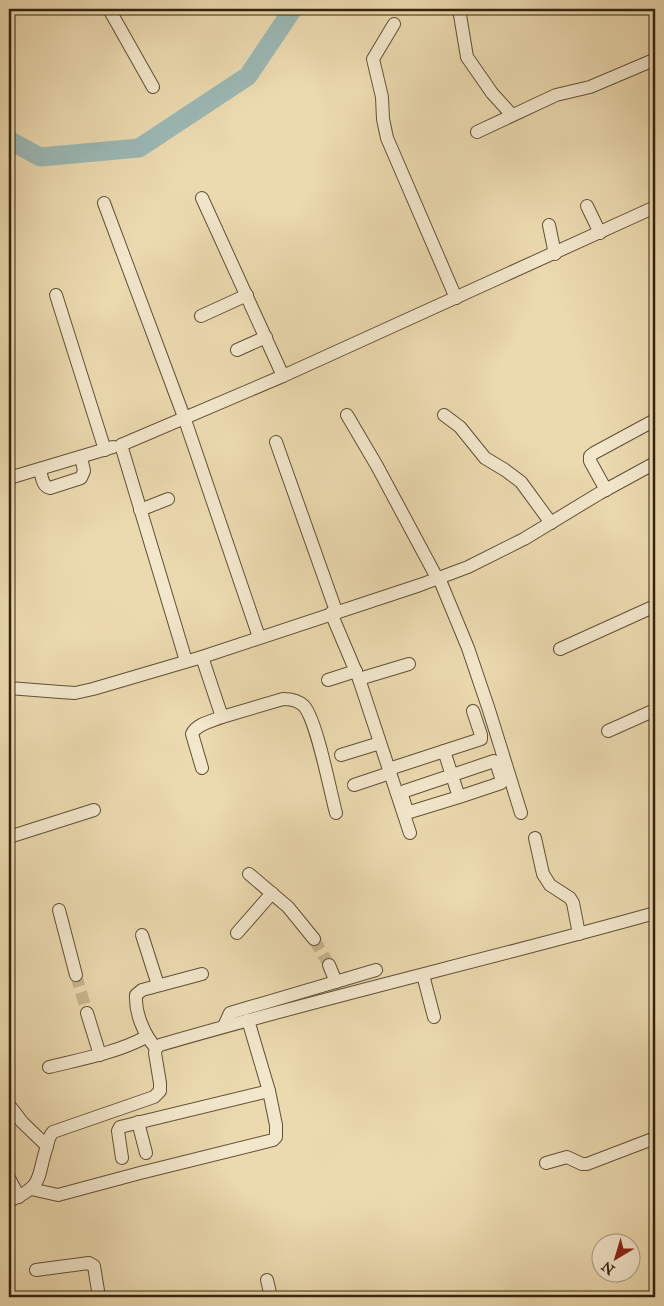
<svg xmlns="http://www.w3.org/2000/svg" width="664" height="1306" font-family="'IM FELL Great Primer',serif">
	<style>
		.lines { fill: none; stroke-linecap: round; stroke-linejoin: round }
		.river { stroke: #9bb8b4; stroke-width: 19 }
		.minor-tunnel { stroke: #c6b58f; stroke-width: 12; stroke-dasharray: 12 6; stroke-linecap: butt }
		.minor-casing { stroke: #615036; stroke-width: 14 }
		.minor { stroke: #f2e6cb; stroke-width: 12 }
	</style>
	<rect width="100%" height="100%" fill="#ebd9af"/>
	<filter id="stains"><feTurbulence type="fractalNoise" baseFrequency=".004" numOctaves="4"/><feColorMatrix values="0 0 0 0 .2 0 0 0 0 .09 0 0 0 0 .02 0 0 0 .5 -.17"/></filter>
	<radialGradient id="worn" r=".72"><stop offset=".6" stop-color="#630" stop-opacity="0"/><stop offset="1" stop-color="#630" stop-opacity=".3"/></radialGradient>
	<g class="lines">
		<path class="river" d="M9,140L40,157L139,148L248,76L293,9"/>
		<g class="minor-tunnel">
			<path d="M314,939L329,965"/>
			<path d="M76,975L87,1013"/>
		</g>
		<g class="minor-casing">
			<g id="minor">
				<path d="M109,9L153,87"/>
				<path d="M459,9L467,57L492,93L512,115"/>
				<path d="M394,24L373,59L382,97L383,119L387,138L456,298"/>
				<path d="M477,132L556,95L590,87L649,62L652,61L655,64"/>
				<path d="M202,198L283,376"/>
				<path d="M104,203L184,417L259,637"/>
				<path d="M587,206L600,233"/>
				<path d="M549,225L555,254"/>
				<path d="M56,295L105,450"/>
				<path d="M201,316L247,295"/>
				<path d="M237,350L266,337"/>
				<path d="M347,415L377,466L437,578"/>
				<path d="M444,415L460,427L485,458L505,470L521,482L551,523"/>
				<path d="M276,442L336,611"/>
				<path d="M40,470C42,477 42,486 50,488L81,478L84,471L81,457"/>
				<path d="M9,478L113,447"/>
				<path d="M606,490L590,461V456L594,453L655,420"/>
				<path d="M140,510L168,499"/>
				<path d="M439,578L468,648L489,710L521,813"/>
				<path d="M331,613L359,679L410,833"/>
				<path d="M560,649L655,606"/>
				<path d="M202,657L222,717L283,699C291,699 298,700 304,706C317,721 330,791 336,813"/>
				<path d="M186,661L121,445L283,376L655,207"/>
				<path d="M359,679L409,664"/>
				<path d="M328,680L356,671"/>
				<path d="M9,688L60,692L75,693L93,689L202,657L420,585L468,567L524,539L600,493L655,463"/>
				<path d="M608,731L655,710"/>
				<path d="M444,751L459,797L501,783L502,781L496,762L494,761L405,791L402,795L407,811L410,812L459,797"/>
				<path d="M341,755L380,743"/>
				<path d="M202,768L192,734C196,724 212,721 222,717"/>
				<path d="M389,769L481,739V735L473,711"/>
				<path d="M354,785L390,773"/>
				<path d="M9,837L94,810"/>
				<path d="M535,838L543,874L550,885L570,898L573,903L579,934"/>
				<path d="M249,874L288,907L314,939"/>
				<path d="M59,910L76,975"/>
				<path d="M237,933L272,893"/>
				<path d="M142,935L158,985"/>
				<path d="M329,965L336,982"/>
				<path d="M423,975L434,1017"/>
				<path d="M87,1013L100,1055"/>
				<path d="M224,1026L230,1013L376,970"/>
				<path d="M156,1048C144,1035 135,1013 136,995L142,990L202,974"/>
				<path d="M49,1067C82,1059 116,1053 146,1037"/>
				<path d="M9,1105L22,1122L47,1146"/>
				<path d="M138,1122L146,1153"/>
				<path d="M122,1158L118,1131L120,1127L269,1091"/>
				<path d="M546,1163L567,1157L582,1164H587L655,1138"/>
				<path d="M9,1178L19,1197"/>
				<path d="M31,1189L58,1195L140,1173L273,1140L276,1137V1125L269,1091L248,1020"/>
				<path d="M9,1201C45,1185 36,1179 47,1146C48,1141 49,1136 53,1132L154,1097L160,1091V1083L155,1053L156,1048L160,1045C324,997 491,959 655,913"/>
				<path d="M36,1270L89,1263L94,1266L99,1297"/>
				<path d="M267,1280L271,1297"/>
			</g>
		</g>
		<use href="#minor" class="minor"/>
	</g>
	<rect width="664" height="1306" fill="none" stroke="#ebd9af" stroke-width="30"/>
	<rect x="10" y="10" width="644" height="1286" fill="none" stroke="#33230e" stroke-width="2.5"/>
	<rect x="15" y="15" width="634" height="1276" fill="none" stroke="#33230e"/>
	<g transform="translate(616 1258) rotate(218)"><circle r="24" fill="#f2e6cb" stroke="#a6987f"/>
	<path d="M0-4L9 19L0 12L-9 19Z" fill="#8f2418"/>
	<text y="-8" font-size="14" font-weight="bold" text-anchor="middle" fill="#33230e">N</text>
	</g>
	<rect width="100%" height="100%" filter="url(#stains)"/>
	<rect width="100%" height="100%" fill="url(#worn)"/>
</svg>
